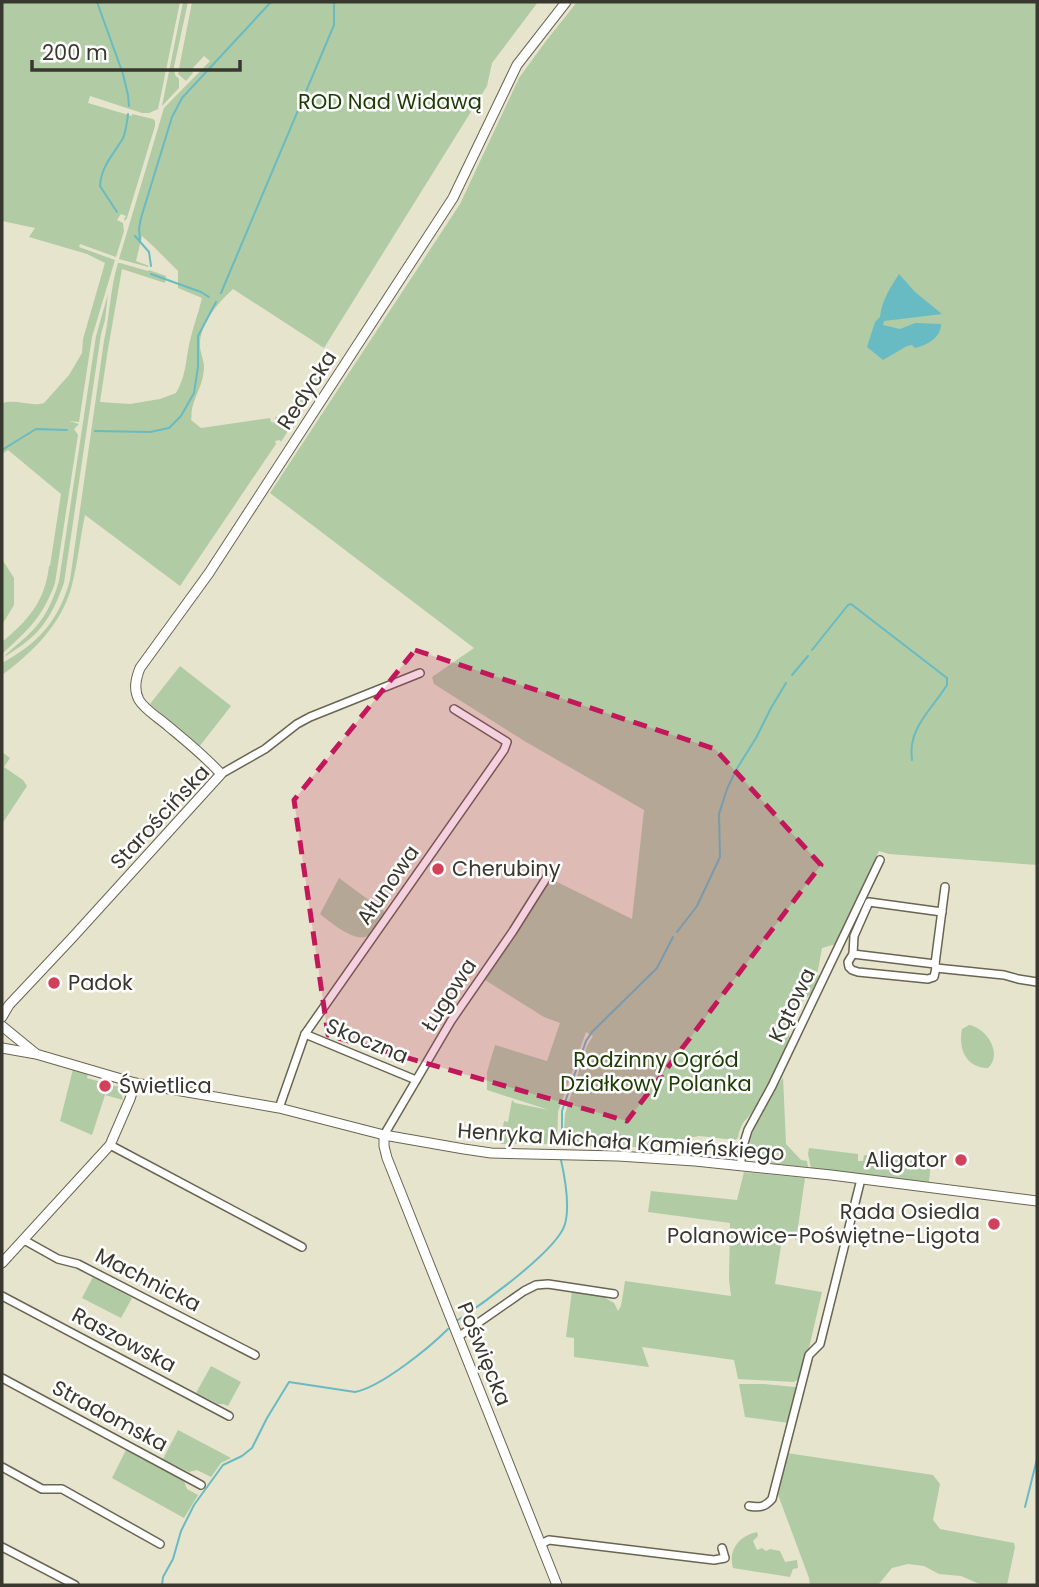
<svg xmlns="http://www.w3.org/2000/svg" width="1039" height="1587" font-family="Poppins,sans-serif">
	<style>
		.green { fill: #b1cba4 }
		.water { fill: #68bbc3 }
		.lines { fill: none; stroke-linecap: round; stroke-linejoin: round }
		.stream { stroke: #68bbc3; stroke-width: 2 }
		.minor-casing { stroke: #696552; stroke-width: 10 }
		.tertiary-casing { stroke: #696552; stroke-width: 11 }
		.minor { stroke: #fff; stroke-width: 7 }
		.tertiary { stroke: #fff; stroke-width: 9 }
		.marked { fill: #c2185b; fill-opacity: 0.2; stroke: #c2185b; stroke-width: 5; stroke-dasharray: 14 9; stroke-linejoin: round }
		.poi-dot { fill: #d14159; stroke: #fff; stroke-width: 2.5 }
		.labels { text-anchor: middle; stroke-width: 5; stroke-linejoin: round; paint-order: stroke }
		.park-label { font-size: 21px; fill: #1d3d04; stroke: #fff }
		.street-label { font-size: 21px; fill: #39382f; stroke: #fff }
		.poi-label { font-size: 21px; fill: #39382f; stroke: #fff; text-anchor: start }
	</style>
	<rect width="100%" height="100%" fill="#e7e4ce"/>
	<g class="green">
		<path d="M2,2H180L158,109L149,113H142L90,96L88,103L132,116V114L153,119L155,121V126L127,218L125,221L124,219L126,216L121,214L117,220L123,223L124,231L116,257L80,244L79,247L115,260L92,337L79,422L69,421L79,424L74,429L78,435L55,583C43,617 28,630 2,654V642C28,620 45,602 49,566H50L61,494L8,450L2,454V403C17,399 32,407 44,403L69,375L82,353L83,339L105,263L87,254L29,237L35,228L2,221Z"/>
		<path d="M183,2H188L174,67L175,75L179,79V88L162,106Z"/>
		<path d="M192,2H538L492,63L487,86L324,348L233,289C218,303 200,323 200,345C200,353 204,360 204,367C204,383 195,395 192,409C191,413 192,417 191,420L201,428L270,418L271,422L276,423L275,417L286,415L290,413L317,374L319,380L281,442L280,440L275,441L276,444L180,586L85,515C80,538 78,562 72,585C62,624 33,652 2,675V663C39,643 59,620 70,580L104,341C110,315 110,289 118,263H120L148,271L149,270L166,276L165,283L122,269L108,349L100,402L130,404L160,399L176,393C188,372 185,358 191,337C194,324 199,311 202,298L178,288V271L154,247L142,236L136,261L149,266L148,267L119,259L164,108L210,61L204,56L191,70L193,73L186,81L178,74Z"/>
		<path d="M577,2H1037V865L889,854L879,851L836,944L822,948L817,975L821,976L814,992L790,1010L787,1019L790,1040L755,1109L743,1123L739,1132L738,1138L735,1140L699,1136L644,1147H631L563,1145L565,1114L587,1046L593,1036L586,1032L558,1112L557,1144H500L504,1121L508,1122L512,1100L515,1103L549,1110L487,1090V1072L495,1045L547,1061L560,1023L544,1017L485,980L551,879L632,919L644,810L526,742L434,684L432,677L474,648L270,493L460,204L519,78L546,41Z"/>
		<path d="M108,294L105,320L101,334L64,583C50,621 39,636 4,657C11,649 21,642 29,634C45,619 53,601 59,581L96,336Z"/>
		<path d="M2,559L14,578V605L2,625Z"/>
		<path d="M180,666L231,706L199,747L150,704Z"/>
		<path d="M2,752L10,758L4,767L23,780L27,786L2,824Z"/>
		<path d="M339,878L385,912C380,919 375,929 369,935C357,945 330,922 320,914Z"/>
		<path d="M969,1025C987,1028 1003,1054 988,1068C966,1068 958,1049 962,1029Z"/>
		<path d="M73,1069L88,1073L87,1078L119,1087L123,1100L105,1095L92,1135L60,1121Z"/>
		<path d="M783,1077L786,1144L801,1160L807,1161L808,1167L775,1164L746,1153L756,1122Z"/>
		<path d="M809,1148L858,1154V1161H863L864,1155L931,1163L929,1182L811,1168L808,1154Z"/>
		<path d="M744,1172L805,1178L796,1241L792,1234H783L775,1284L822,1292L809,1348L807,1350L799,1379L794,1382L738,1379L734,1360L642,1347L649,1367L574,1357V1338L566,1337L572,1291L605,1295L607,1299L614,1303L618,1311L621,1306L625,1281L731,1296L729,1279L730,1223L648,1212L651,1191L737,1200Z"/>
		<path d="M93,1277L132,1298L121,1318L82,1298Z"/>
		<path d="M211,1366L241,1382L228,1406L223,1404H218L196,1393Z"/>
		<path d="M739,1384H764L795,1387L798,1392L789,1423L745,1417Z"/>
		<path d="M178,1430L231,1458L221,1463L211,1477L197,1470L189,1472L163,1459Z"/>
		<path d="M126,1450L184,1481L187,1489L198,1495L184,1518L112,1478Z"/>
		<path d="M787,1453L933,1475L940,1484L933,1520L940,1529L1014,1543L1015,1547L1007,1585H982L961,1576L939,1574L924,1566L908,1564L892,1568L878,1585H810L809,1578L777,1492Z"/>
		<path d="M757,1532L758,1536L753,1541L757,1550L762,1548L766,1551L770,1549L780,1551L785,1562L797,1560L798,1568L793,1569L790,1577L733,1568C728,1550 739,1536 757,1532Z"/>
	</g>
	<path class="water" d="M899,274L915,292L942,314L884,321L883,325L900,329L915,323L941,324C941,338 927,345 915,348L912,345L907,346L883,360L867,347L875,322L880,317C882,300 890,288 899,274Z"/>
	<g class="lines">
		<g class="stream">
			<path d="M97,2L123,74L128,95L129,106"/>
			<path d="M117,212L100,186C101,166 114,154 123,138C126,131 127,122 128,114"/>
			<path d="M135,236L149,252L151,266"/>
			<path d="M140,240L139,229L141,218L172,117L182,98L271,2"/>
			<path d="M151,274L201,292L209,297"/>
			<path d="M221,293L334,25V2"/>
			<path d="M95,431L150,432L169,428L181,416L194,393L198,367V336L216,302"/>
			<path d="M2,450L36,429L67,430"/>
			<path d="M812,650L848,605L851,604L947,678V685C932,709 907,729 912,760"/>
			<path d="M792,675L808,656"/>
			<path d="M677,932L697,906L720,857L719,814L727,789L736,770L756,738L771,708L786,683"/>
			<path d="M562,1146V1111L586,1041L592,1032L657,968L673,937"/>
			<path d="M458,1320C482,1304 558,1250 565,1224C570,1206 565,1178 561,1160"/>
			<path d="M1025,1507L1037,1459"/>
			<path d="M162,1585L163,1577L173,1559L181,1531L194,1505L223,1465L242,1456L252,1448L267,1418L289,1382L355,1392C381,1387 429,1348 448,1329"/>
		</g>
		<g class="minor-casing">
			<g id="minor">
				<path d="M221,774L265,749L297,724L310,717L420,673"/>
				<path d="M945,887L935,964L936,968L1004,975L1018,979L1037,982"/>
				<path d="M853,954L935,964"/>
				<path d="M936,968L934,977L928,979L858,972L852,970L849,967L848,962L853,954L854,936L869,902L942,912"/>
				<path d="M305,1034L416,1080"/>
				<path d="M279,1108L305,1034L504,750L507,742L454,709"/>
				<path d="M384,1135L451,1021L513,931L547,877"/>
				<path d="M110,1145L302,1247"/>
				<path d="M740,1166L744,1143L748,1130L772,1086L880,860"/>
				<path d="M24,1240L58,1259L78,1264L255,1355"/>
				<path d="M2,1296L229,1416"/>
				<path d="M458,1337L524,1291L536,1285L548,1284L614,1294"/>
				<path d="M2,1378L201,1485"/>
				<path d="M2,1467L42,1489H62L160,1544"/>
				<path d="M749,1506C760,1508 765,1507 772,1499L809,1355L820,1344L861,1179"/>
				<path d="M541,1544L549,1540L714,1560L725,1558L722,1548"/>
				<path d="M2,1547L75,1585"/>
			</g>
		</g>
		<g class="tertiary-casing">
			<g id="tertiary">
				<path d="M2,1017L9,1005L72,938L221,774C205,756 186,741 168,726C159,718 145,710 139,700C133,689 136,678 140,668L209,573L453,198L517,65L566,2"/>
				<path d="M2,1026L35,1053"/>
				<path d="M2,1048L36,1054L135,1083L279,1108L384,1135L464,1149L491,1153L618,1156L695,1161L831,1175L1037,1201"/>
				<path d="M384,1135V1146L387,1158L557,1585"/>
				<path d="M2,1263L110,1145L130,1099L135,1083"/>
			</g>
		</g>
		<use href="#minor" class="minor"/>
		<use href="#tertiary" class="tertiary"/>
	</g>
	<path class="marked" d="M415,650L715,749L821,865L627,1121L328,1035L294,800Z"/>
	<g class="poi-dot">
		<circle cx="438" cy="869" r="7"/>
		<circle cx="54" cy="983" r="7"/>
		<circle cx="105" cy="1086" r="7"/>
		<circle cx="961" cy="1160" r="7"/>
		<circle cx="994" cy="1224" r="7"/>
	</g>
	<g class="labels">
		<g class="park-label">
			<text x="390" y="109">ROD Nad Widawą</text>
			<text x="656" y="1067">Rodzinny Ogród<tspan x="656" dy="24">Działkowy Polanka</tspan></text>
		</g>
		<g class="street-label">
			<text transform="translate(307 390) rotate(-57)" y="7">Redycka</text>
			<text transform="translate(160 817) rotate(-47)" y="7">Starościńska</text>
			<text transform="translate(388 885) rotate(-55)" y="7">Ałunowa</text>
			<text transform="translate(449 995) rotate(-57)" y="7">Ługowa</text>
			<text transform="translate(792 1005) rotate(-64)" y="7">Kątowa</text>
			<text transform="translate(367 1041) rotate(22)" y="7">Skoczna</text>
			<text transform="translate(621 1142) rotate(4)" y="7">Henryka Michała Kamieńskiego</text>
			<text transform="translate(148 1280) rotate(27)" y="7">Machnicka</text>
			<text transform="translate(124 1340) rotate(28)" y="7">Raszowska</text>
			<text transform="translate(484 1354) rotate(68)" y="7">Poświęcka</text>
			<text transform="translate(110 1416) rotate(28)" y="7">Stradomska</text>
		</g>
		<g class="poi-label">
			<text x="452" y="876">Cherubiny</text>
			<text x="68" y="990">Padok</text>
			<text x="119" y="1093">Świetlica</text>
			<text x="947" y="1167" text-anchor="end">Aligator</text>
			<text x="980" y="1219" text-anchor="end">Rada Osiedla<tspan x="980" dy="24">Polanowice-Poświętne-Ligota</tspan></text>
		</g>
	</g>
	<rect width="1039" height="1587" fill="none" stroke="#39382f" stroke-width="7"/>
	<path d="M32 60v10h208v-10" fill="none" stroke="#39382f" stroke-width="3.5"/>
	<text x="42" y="60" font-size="21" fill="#39382f" stroke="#ffffff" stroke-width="5" paint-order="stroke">200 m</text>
</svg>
